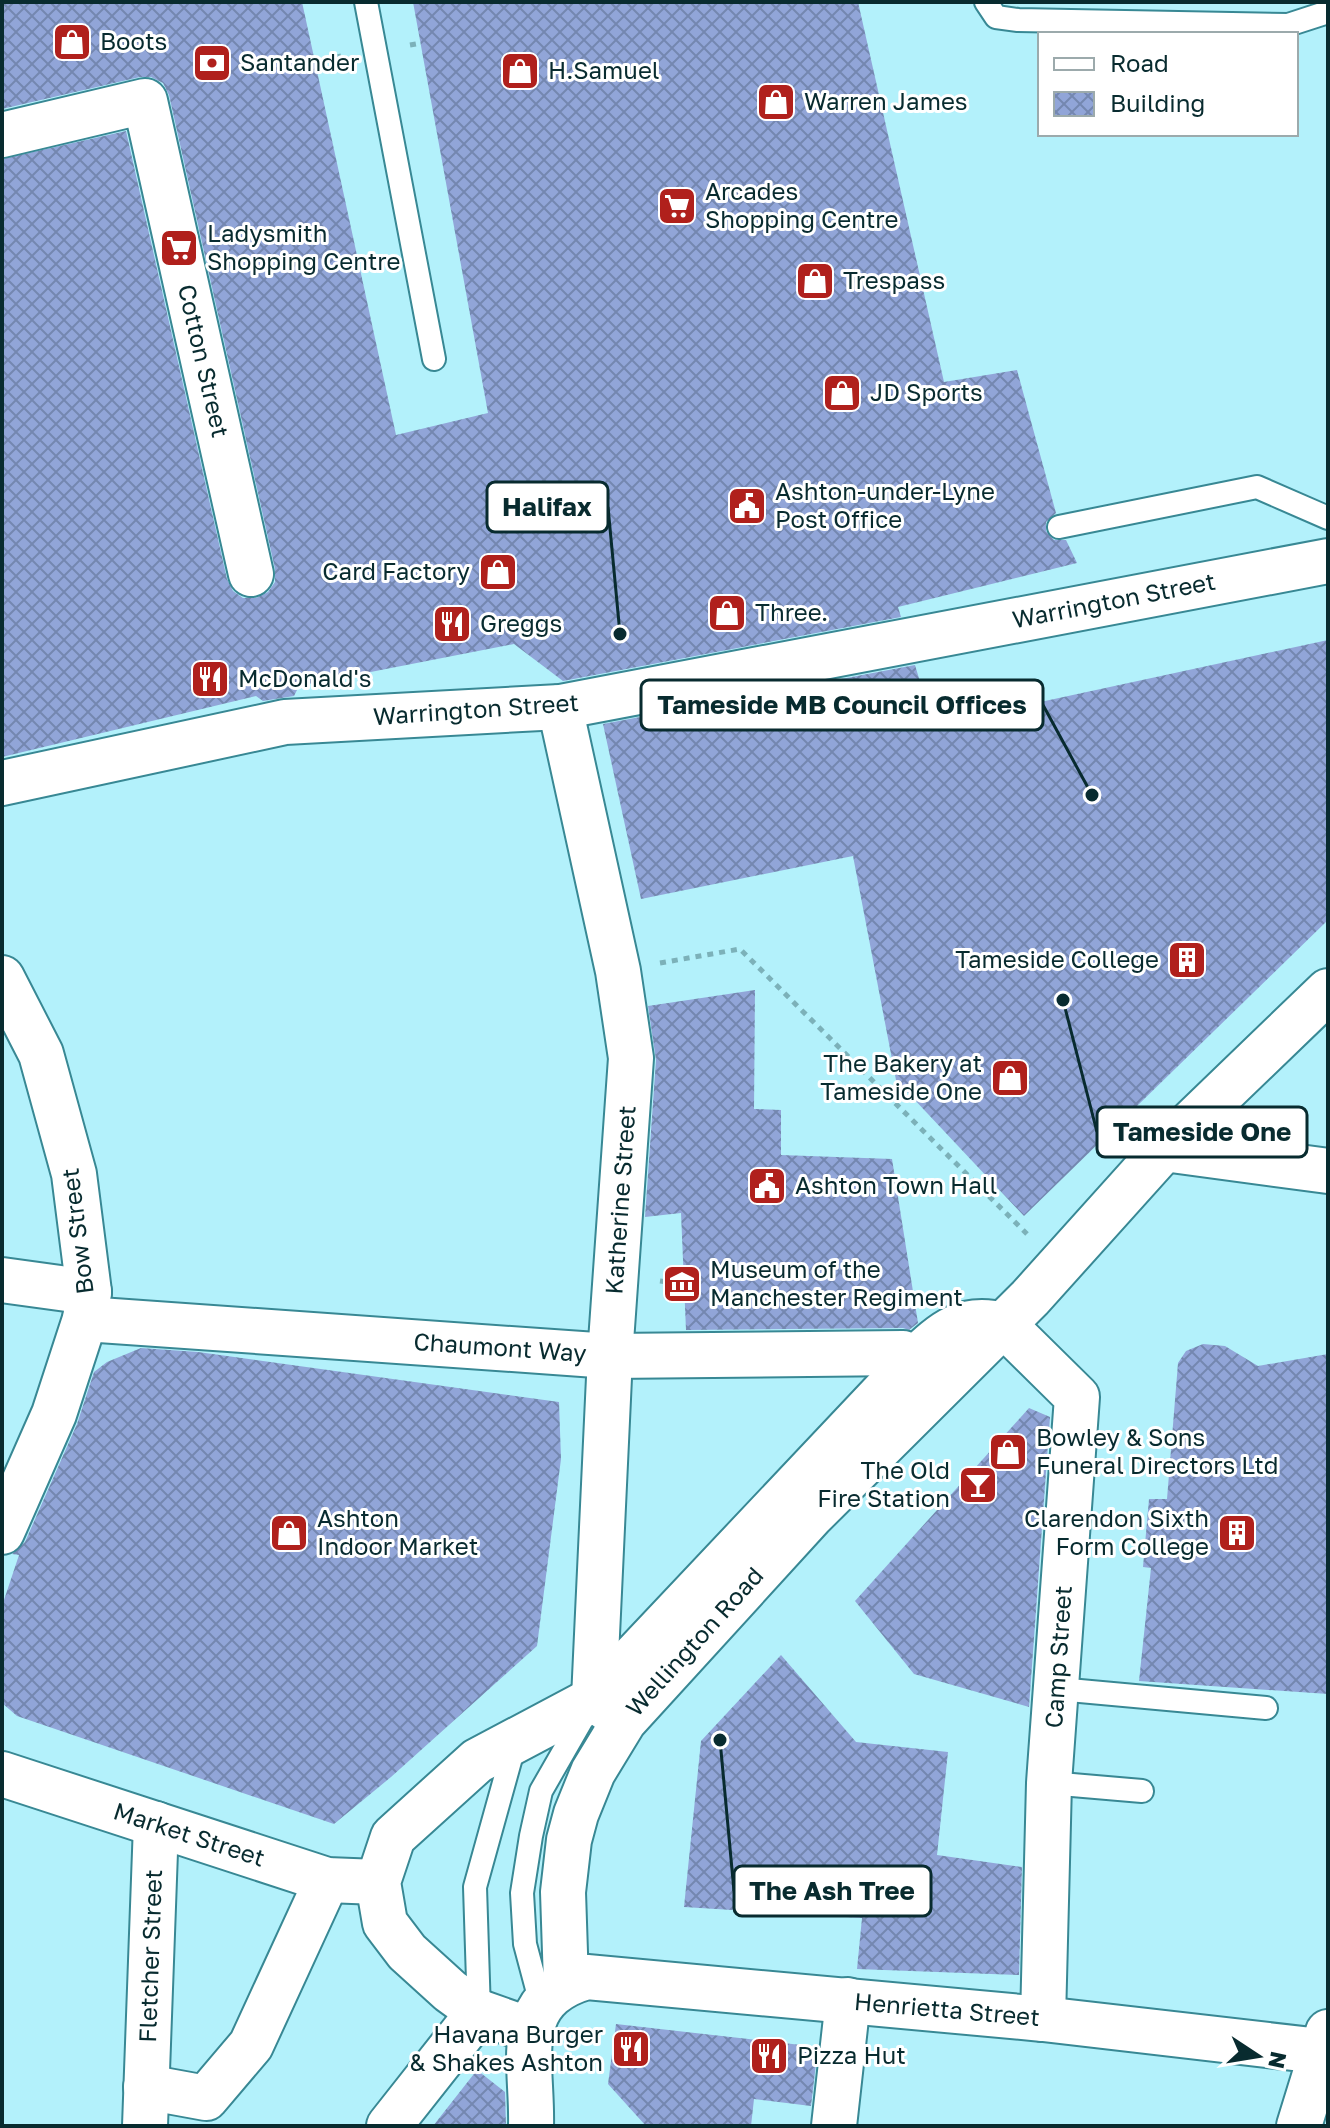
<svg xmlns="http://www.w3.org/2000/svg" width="1330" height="2128" font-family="'Golos Text',sans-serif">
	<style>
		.building { fill: url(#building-cross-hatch) }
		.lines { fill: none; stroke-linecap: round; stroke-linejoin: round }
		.lane-casing { stroke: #388894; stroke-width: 26 }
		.street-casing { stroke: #388894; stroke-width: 48 }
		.highway-casing { stroke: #388894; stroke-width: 48 }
		.path { stroke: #7cb1b9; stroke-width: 5; stroke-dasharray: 6 6; stroke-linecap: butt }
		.lane { stroke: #fff; stroke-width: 22 }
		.street { stroke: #fff; stroke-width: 44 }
		.highway { stroke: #fff; stroke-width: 44 }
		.labels { text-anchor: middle; stroke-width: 6; stroke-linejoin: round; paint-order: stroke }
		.poi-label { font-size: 24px; fill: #082b2f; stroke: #fff; text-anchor: start }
		.street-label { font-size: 24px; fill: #082b2f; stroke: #fff }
		.leader { fill: none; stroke: #082b2f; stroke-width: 3 }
		.callout-dot { fill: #082b2f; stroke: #fff; stroke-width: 3 }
		.callout { fill: #fff; stroke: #082b2f; stroke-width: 3 }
		.callout-label { font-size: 26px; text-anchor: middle; font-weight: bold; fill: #082b2f }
	</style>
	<defs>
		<pattern id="building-cross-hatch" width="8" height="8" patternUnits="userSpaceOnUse" patternTransform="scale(2)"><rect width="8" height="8" fill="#91a5d8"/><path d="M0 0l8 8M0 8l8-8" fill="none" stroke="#7487b0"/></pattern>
	</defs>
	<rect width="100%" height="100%" fill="#b3f1fb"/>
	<g class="building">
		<path d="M2,2H302L396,435L488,413L413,2H858L944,382L1017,370L1056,513L1046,522V531L1054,540H1066L1077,563L898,607L901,617L563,681L514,644L299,686L294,696L263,701L256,696L2,757V159L126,131L227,579L233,591L243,598H256L268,592L275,582V569L169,95L163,83L151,77H140L2,109Z"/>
		<path d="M1328,640V920L1024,1216L896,1080L853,856L641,899L603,724L915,665L933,725Z"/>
		<path d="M755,990L754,1109L781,1110V1155L892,1159L918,1323L909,1330L903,1328L686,1330L681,1213L645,1217L656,1060L648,1006Z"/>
		<path d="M1203,1344L1225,1346L1258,1366L1328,1354V1694L1139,1681L1151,1568L1143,1567L1149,1499H1167L1178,1363L1186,1351Z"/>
		<path d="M141,1348L198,1352L559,1402L561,1459L537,1646L391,1777L334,1824L17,1716L2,1703V1606L19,1555L12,1554L25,1542L77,1424L94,1372L107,1362Z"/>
		<path d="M1029,1408L1050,1417L1029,1707L914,1674L855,1601Z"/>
		<path d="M781,1655L856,1742L948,1752L937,1855L1022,1867L1019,1975L857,1969L862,1918L684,1907L701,1741Z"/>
		<path d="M616,2024L818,2047L811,2106L754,2099L751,2126H646L608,2084Z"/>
		<path d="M477,2070L505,2092L506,2126H433Z"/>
	</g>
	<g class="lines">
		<g class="lane-casing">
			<g id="lane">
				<path d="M366,2L434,359"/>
				<path d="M986,2L996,17L1018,20L1288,25L1328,12"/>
				<path d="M1059,527L1257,487L1328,518"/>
				<path d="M1058,1689L1266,1708"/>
				<path d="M1049,1783L1142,1791"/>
				<path d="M541,2004L525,1944L522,1893L531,1836L541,1791L588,1709"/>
				<path d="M479,2012L475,1887L515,1743"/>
			</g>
		</g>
		<g class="street-casing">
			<g id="street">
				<path d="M2,135L145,101L251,574"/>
				<path d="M560,707L618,971L631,1058L610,1356L594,1699"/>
				<path d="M2,783L285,722L560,707L1328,561"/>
				<path d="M2,978L41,1054L74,1174L89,1292L85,1319L54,1414L2,1532"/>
				<path d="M1164,1149L1328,1171"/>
				<path d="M2,1280L89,1292"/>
				<path d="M85,1319L610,1356L903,1353L913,1361"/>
				<path d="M1004,1325L1077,1397L1049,1783L1043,2019"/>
				<path d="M594,1699L913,1361C943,1333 962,1314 1004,1325"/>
				<path d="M2,1774L327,1880L378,1882"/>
				<path d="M566,1983L563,1892L569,1840L576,1814L593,1772L624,1721L811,1516L1030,1298L1164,1149L1328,991"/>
				<path d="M530,2030L479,2012L450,1991L407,1952L385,1923L378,1882L393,1837L477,1761L594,1699L616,1715"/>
				<path d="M146,2087L206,2098L251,2045L327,1880"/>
				<path d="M145,2126L156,1824"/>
				<path d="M389,2126L479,2012"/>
				<path d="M531,2126C533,2063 509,1999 587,1977L1043,2019L1328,2052"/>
				<path d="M834,2126L848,2000"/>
			</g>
		</g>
		<g class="highway-casing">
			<path id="highway" d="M1299,2126L1328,2032"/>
		</g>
		<g class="path">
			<path d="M410,45L421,43"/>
			<path d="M314,61L341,56"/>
			<path d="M660,963L740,949L1027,1234"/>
			<path d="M660,1281L682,1284"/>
		</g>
		<use href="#lane" class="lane"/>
		<use href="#street" class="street"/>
		<use href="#highway" class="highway"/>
	</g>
	<defs>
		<g id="shop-square" transform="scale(2)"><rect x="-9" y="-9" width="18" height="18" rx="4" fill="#b0201c" stroke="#fff"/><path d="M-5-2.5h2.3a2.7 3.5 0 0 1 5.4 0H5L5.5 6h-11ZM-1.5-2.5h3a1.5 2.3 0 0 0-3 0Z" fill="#fff"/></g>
		<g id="bank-square" transform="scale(2)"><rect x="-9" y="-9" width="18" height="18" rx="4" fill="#b0201c" stroke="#fff"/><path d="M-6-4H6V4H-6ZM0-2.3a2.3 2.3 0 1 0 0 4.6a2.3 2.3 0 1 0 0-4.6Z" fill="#fff"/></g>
		<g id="supermarket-square" transform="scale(2)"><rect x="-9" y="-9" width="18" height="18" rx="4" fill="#b0201c" stroke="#fff"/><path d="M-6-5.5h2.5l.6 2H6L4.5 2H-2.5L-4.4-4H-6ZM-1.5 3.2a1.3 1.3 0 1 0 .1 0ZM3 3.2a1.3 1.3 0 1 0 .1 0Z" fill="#fff"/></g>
		<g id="civic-square" transform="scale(2)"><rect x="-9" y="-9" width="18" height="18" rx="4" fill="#b0201c" stroke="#fff"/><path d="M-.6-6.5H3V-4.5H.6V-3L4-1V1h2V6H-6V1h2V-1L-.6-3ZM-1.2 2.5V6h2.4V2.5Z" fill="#fff"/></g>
		<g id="restaurant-square" transform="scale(2)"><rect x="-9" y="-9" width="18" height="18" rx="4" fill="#b0201c" stroke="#fff"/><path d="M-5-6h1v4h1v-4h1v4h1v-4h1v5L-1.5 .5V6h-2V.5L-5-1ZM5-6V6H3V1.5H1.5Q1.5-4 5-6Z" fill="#fff"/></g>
		<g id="building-square" transform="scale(2)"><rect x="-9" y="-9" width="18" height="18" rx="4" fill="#b0201c" stroke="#fff"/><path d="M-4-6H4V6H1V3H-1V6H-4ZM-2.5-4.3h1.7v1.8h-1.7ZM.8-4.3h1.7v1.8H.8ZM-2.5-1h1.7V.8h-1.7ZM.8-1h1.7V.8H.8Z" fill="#fff"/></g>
		<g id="museum-square" transform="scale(2)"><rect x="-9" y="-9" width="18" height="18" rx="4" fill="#b0201c" stroke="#fff"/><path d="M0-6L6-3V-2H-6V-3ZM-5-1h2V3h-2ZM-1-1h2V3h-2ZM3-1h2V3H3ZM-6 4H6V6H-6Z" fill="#fff"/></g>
		<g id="bar-square" transform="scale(2)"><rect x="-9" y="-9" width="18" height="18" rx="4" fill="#b0201c" stroke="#fff"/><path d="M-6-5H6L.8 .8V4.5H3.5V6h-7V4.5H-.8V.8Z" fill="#fff"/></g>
	</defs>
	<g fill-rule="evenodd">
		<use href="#shop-square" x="72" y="42"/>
		<use href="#bank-square" x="212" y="63"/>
		<use href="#shop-square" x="520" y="71"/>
		<use href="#shop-square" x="776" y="102"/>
		<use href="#supermarket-square" x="677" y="206"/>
		<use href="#supermarket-square" x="179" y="248"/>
		<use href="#shop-square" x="815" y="281"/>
		<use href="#shop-square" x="842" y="393"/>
		<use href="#civic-square" x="747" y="506"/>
		<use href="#shop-square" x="498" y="572"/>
		<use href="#shop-square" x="727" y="613"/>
		<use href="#restaurant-square" x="452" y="624"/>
		<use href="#restaurant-square" x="210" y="679"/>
		<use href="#building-square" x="1187" y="960"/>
		<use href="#shop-square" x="1010" y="1078"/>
		<use href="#civic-square" x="767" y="1186"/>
		<use href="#museum-square" x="682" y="1284"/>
		<use href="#shop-square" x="1008" y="1452"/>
		<use href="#bar-square" x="978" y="1485"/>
		<use href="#shop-square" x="289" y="1533"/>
		<use href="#building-square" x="1237" y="1533"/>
		<use href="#restaurant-square" x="631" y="2049"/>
		<use href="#restaurant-square" x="769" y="2056"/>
	</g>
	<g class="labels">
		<g class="poi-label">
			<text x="100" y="50">Boots</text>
			<text x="240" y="71">Santander</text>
			<text x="548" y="79">H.Samuel</text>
			<text x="804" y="110">Warren James</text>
			<text x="705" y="200">Arcades<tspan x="705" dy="28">Shopping Centre</tspan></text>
			<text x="207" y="242">Ladysmith<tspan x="207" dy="28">Shopping Centre</tspan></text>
			<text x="843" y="289">Trespass</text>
			<text x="870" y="401">JD Sports</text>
			<text x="775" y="500">Ashton-under-Lyne<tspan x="775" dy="28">Post Office</tspan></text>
			<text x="470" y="580" text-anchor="end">Card Factory</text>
			<text x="755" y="621">Three.</text>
			<text x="480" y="632">Greggs</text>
			<text x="238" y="687">McDonald's</text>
			<text x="1159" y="968" text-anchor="end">Tameside College</text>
			<text x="982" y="1072" text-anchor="end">The Bakery at<tspan x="982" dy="28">Tameside One</tspan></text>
			<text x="795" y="1194">Ashton Town Hall</text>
			<text x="710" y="1278">Museum of the<tspan x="710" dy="28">Manchester Regiment</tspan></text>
			<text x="1036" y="1446">Bowley &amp; Sons<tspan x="1036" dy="28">Funeral Directors Ltd</tspan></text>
			<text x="950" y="1479" text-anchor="end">The Old<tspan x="950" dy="28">Fire Station</tspan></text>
			<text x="317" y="1527">Ashton<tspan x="317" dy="28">Indoor Market</tspan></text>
			<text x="1209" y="1527" text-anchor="end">Clarendon Sixth<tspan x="1209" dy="28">Form College</tspan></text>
			<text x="603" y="2043" text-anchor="end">Havana Burger<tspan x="603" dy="28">&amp; Shakes Ashton</tspan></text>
			<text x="797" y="2064">Pizza Hut</text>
		</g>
		<g class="street-label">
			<text transform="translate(203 361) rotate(77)" y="8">Cotton Street</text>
			<text transform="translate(1114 601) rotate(-11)" y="8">Warrington Street</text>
			<text transform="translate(476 710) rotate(-4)" y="8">Warrington Street</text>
			<text transform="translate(621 1200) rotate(-86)" y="8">Katherine Street</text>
			<text transform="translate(78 1231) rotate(-97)" y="8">Bow Street</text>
			<text transform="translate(500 1348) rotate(4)" y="8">Chaumont Way</text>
			<text transform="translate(695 1642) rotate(-48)" y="8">Wellington Road</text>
			<text transform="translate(1059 1657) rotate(-86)" y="8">Camp Street</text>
			<text transform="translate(189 1835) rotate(18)" y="8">Market Street</text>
			<text transform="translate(151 1956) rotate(-88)" y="8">Fletcher Street</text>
			<text transform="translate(947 2010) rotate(5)" y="8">Henrietta Street</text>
		</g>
	</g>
	<path class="leader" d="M620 634L608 507M1092 795L1043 705M1063 1000L1097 1132M720 1740L734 1891"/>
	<g class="callout-dot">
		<circle cx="620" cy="634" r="8"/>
		<circle cx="1092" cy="795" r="8"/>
		<circle cx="1063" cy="1000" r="8"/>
		<circle cx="720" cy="1740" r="8"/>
	</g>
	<g class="callout">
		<rect x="487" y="482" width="121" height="50" rx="8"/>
		<rect x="641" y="680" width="402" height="50" rx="8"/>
		<rect x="1097" y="1107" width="210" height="50" rx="8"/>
		<rect x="734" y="1866" width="197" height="50" rx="8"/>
	</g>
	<g class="callout-label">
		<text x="547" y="516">Halifax</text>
		<text x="842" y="714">Tameside MB Council Offices</text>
		<text x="1202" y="1141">Tameside One</text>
		<text x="832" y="1900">The Ash Tree</text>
	</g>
	<rect width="1330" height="2128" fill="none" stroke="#082b2f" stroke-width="8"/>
	<rect x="1038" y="32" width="260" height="104" fill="#ffffff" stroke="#9caaac" stroke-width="2"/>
	<rect x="1054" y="58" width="40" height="12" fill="#ffffff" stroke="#9caaac" stroke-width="2"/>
	<text x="1110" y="72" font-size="24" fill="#082b2f">Road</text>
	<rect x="1054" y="92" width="40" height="24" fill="url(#building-cross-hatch)" stroke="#9caaac" stroke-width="2"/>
	<text x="1110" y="112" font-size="24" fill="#082b2f">Building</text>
	<g transform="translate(1258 2056) rotate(102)" stroke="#ffffff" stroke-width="6" paint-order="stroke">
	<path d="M0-6L14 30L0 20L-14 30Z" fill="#082b2f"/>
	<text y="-12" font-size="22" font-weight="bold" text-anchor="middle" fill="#082b2f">N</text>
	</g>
</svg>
